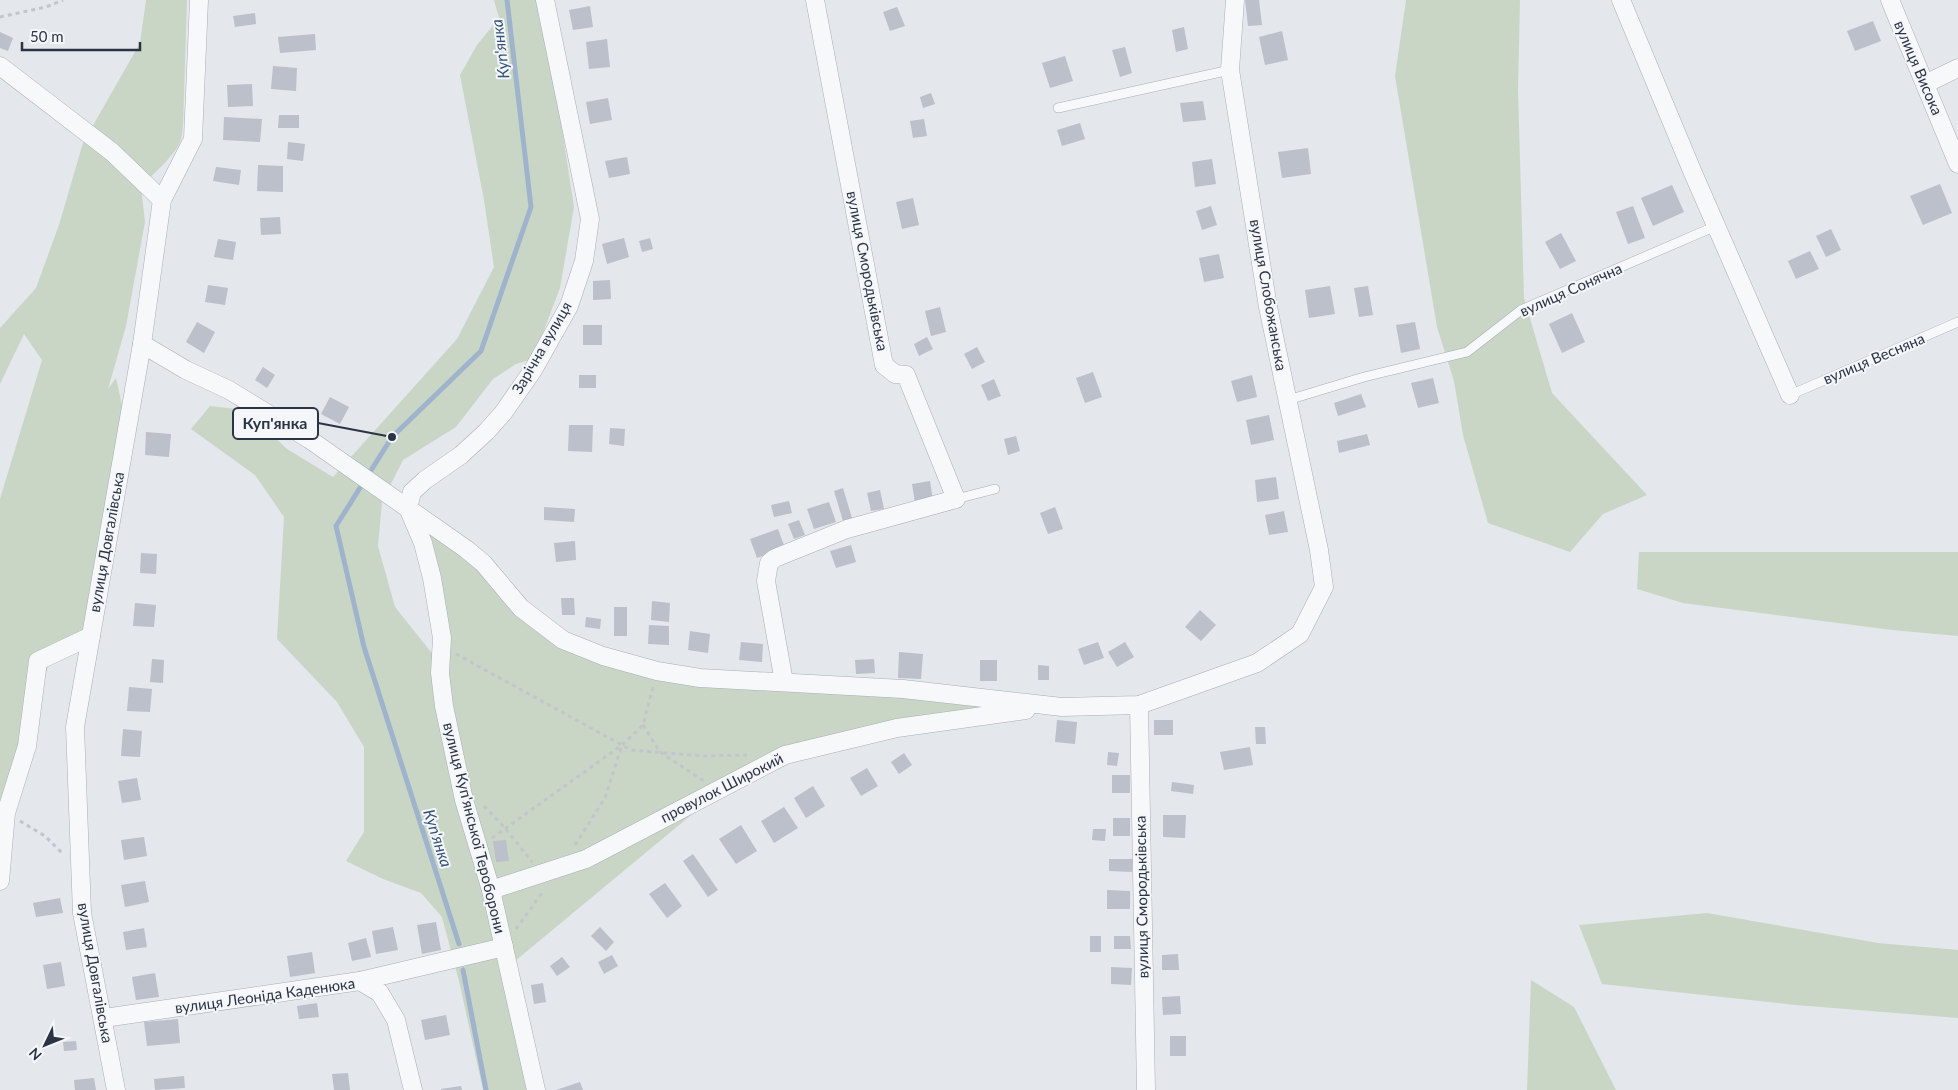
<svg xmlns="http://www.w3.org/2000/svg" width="1958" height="1090" font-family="Lato,sans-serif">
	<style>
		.green { fill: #c9d6c5 }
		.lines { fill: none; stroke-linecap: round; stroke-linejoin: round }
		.stream { stroke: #9fb4cc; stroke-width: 5 }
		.building { fill: #bbc0ca }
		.service-casing { stroke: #a9aeb7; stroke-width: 10 }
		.minor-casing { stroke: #a9aeb7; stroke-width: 19 }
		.path { stroke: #c2c5cb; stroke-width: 3; stroke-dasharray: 4 4; stroke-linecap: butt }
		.service { stroke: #f7f8fa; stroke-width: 9 }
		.minor { stroke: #f7f8fa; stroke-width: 18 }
		.labels { text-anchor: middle; stroke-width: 4; stroke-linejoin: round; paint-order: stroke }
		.street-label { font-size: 15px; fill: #2b3445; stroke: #f4f6f9 }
		.water-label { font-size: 16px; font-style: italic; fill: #34527a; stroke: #f4f6f9 }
		.leader { fill: none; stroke: #2b3445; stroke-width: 2 }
		.callout-dot { fill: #2b3445; stroke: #f4f6f9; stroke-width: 2 }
		.callout { fill: #f4f6f9; stroke: #2b3445; stroke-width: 2 }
		.callout-label { font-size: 16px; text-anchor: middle; font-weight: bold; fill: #2b3445 }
	</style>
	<rect width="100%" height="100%" fill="#e4e7ec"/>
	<g class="green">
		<path d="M146,0H187L183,126C182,131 182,137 180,142C176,154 151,176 141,187L145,222L126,326L108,389L116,378L123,410L88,629L54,643L27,746L0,830V499L42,360L24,334L0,384V328L36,288L59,225L83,143L140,43Z"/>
		<path d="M494,0H542L574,207L560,288L533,359L516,364L493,379L456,427L403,460L382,502L378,546L395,607L439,662L437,611L408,508L542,625L657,671L1053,706L793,753L747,775L690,816L509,966L536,1090H483L459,981L442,917L421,893L383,879L346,861L364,832V747L337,702L277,639L284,517L255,475L191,429L210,406L246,410L287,449L333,477L457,339L494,267L484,200L460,75L477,45L499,18Z"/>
		<path d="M1406,0H1520L1518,90L1524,298L1552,393L1647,495L1603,514L1570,552L1488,523L1463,435L1454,381L1437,327L1395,76Z"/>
		<path d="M1639,552H1958V636L1892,630L1683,603L1637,589Z"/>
		<path d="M1707,913L1878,943L1958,950V1018L1796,1005L1602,984L1579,925Z"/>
		<path d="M1531,980L1574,1007L1616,1090H1527Z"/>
	</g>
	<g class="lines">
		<g class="stream">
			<path d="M459,944L364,647L336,526L392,437L481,351L531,207L507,0"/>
			<path d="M463,970L486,1090"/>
		</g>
	</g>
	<g class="building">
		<path d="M1245,0H1259L1262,25L1248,26Z"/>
		<path d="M590,6L593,27L573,30L569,10Z"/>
		<path d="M897,7L905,26L890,31L883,12Z"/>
		<path d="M255,13L256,24L235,27L233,16Z"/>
		<path d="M1873,21L1881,41L1855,51L1847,31Z"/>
		<path d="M1184,27L1188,49L1176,52L1172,30Z"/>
		<path d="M1282,31L1288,60L1265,65L1259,37Z"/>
		<path d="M0,32L13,38L8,51L0,48Z"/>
		<path d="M315,34L316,50L280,53L278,37Z"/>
		<path d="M607,39L610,67L589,69L586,42Z"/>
		<path d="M1125,47L1132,73L1120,77L1112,50Z"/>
		<path d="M1065,56L1073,81L1050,88L1042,63Z"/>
		<path d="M273,66L297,68L296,91L271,89Z"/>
		<path d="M252,84L253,106L228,107L227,85Z"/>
		<path d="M931,93L935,104L923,108L920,97Z"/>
		<path d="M608,98L612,120L590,124L586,102Z"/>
		<path d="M1203,101L1206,120L1183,122L1180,103Z"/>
		<path d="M279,115H299V128H278Z"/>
		<path d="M224,117L262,119L260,142L223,140Z"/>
		<path d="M924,119L927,136L913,138L910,121Z"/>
		<path d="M1080,123L1085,139L1062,146L1057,130Z"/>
		<path d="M288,142L305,144L303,161L287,159Z"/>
		<path d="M1308,148L1311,174L1282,178L1278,152Z"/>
		<path d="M627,157L630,174L609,178L605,161Z"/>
		<path d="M1212,159L1216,184L1195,187L1192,162Z"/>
		<path d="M258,165L283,166V192L257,191Z"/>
		<path d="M216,167L241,170L239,185L213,181Z"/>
		<path d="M1940,184L1952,213L1923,225L1910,196Z"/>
		<path d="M1672,185L1684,212L1653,226L1641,198Z"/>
		<path d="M913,198L919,225L902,229L896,202Z"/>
		<path d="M1211,206L1217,225L1202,230L1196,211Z"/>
		<path d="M1633,206L1645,238L1628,244L1616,212Z"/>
		<path d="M280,217L281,234L261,235L260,218Z"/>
		<path d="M1831,229L1841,250L1826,257L1816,236Z"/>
		<path d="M1561,233L1576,261L1560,269L1545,242Z"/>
		<path d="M624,238L629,257L607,264L602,244Z"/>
		<path d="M650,238L653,249L642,252L639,241Z"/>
		<path d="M218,239L236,242L233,260L214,257Z"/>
		<path d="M1810,251L1819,269L1796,279L1788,261Z"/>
		<path d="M1219,254L1224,278L1204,282L1199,258Z"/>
		<path d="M610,280L611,299L593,300V281Z"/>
		<path d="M208,285L228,288L225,305L205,302Z"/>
		<path d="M1330,286L1335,314L1309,318L1305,290Z"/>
		<path d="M1368,286L1373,315L1359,317L1354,288Z"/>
		<path d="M940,307L946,332L931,336L925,311Z"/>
		<path d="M1572,313L1585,342L1562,353L1549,324Z"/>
		<path d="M197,322L215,332L204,353L186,342Z"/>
		<path d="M1415,322L1420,349L1401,353L1396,325Z"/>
		<rect x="583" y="325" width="19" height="20"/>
		<path d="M927,337L933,349L919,356L914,344Z"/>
		<path d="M977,347L985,362L972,369L964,354Z"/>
		<path d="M263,367L275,375L267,388L255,380Z"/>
		<path d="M1093,372L1102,397L1085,403L1076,378Z"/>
		<rect x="579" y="375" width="17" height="13"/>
		<path d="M1252,375L1257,397L1237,402L1231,381Z"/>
		<path d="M1433,378L1439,403L1418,408L1411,383Z"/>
		<path d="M994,379L1001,396L988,401L981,385Z"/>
		<path d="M1361,394L1366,407L1338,416L1334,403Z"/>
		<path d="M330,397L349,407L340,424L321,414Z"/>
		<path d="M1269,415L1274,440L1251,445L1246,420Z"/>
		<path d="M569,425H593L592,452L568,451Z"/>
		<path d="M610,428L625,429L624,446L609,444Z"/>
		<path d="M146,432L171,434L169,457L145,455Z"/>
		<path d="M1367,434L1370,445L1339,453L1337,441Z"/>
		<path d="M1016,436L1020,451L1008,455L1004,439Z"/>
		<path d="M1276,477L1279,499L1257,502L1255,480Z"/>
		<path d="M930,481L933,500L915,503L912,484Z"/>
		<path d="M843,488L852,518L843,521L834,491Z"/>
		<path d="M880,490L884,509L871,511L867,493Z"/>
		<path d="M789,501L792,513L774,517L771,505Z"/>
		<path d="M829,502L836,522L814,529L807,509Z"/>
		<path d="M544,507L575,509L574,522L544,520Z"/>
		<path d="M1055,507L1063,529L1048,534L1040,513Z"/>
		<path d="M1284,511L1288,532L1269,535L1265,515Z"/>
		<path d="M799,520L805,535L794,539L788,524Z"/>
		<path d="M778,529L785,548L757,558L750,539Z"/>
		<path d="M575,541L576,560L556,562L554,543Z"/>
		<path d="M851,545L856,562L836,568L830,551Z"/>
		<path d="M141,553L157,554L156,574L140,573Z"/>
		<path d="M561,598H574L575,615H562Z"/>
		<path d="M652,601L670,603L669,622L651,620Z"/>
		<path d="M135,603L156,605L154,627L133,626Z"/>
		<rect x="614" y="607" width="13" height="29"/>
		<path d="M1200,610L1216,625L1201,641L1185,627Z"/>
		<path d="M586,617L601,619L600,629L585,627Z"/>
		<path d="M649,625L669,626V645L648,644Z"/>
		<path d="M690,631L710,634L708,653L688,650Z"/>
		<path d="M741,642L763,644L762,662L739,660Z"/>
		<path d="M1098,642L1104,658L1084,665L1078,649Z"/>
		<path d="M1125,642L1134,657L1117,667L1108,652Z"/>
		<path d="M899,652L923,654L921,679L898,678Z"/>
		<path d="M152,659L164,660L163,683L150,682Z"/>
		<path d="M874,659L875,673L856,674L855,660Z"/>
		<rect x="980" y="660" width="17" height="21"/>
		<path d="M1038,665L1049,666V680H1038Z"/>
		<path d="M129,687L152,689L150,712L127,711Z"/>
		<path d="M1057,720L1077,722L1075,744L1055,742Z"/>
		<rect x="1154" y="720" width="19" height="15"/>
		<path d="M1255,727H1265L1266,744H1256Z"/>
		<path d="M123,729L142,731L140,757L121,756Z"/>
		<path d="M1250,747L1253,765L1224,770L1220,752Z"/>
		<path d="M1108,752L1119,753L1117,766L1107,765Z"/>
		<path d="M904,753L912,765L899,774L891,762Z"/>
		<path d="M867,768L878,786L861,796L850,778Z"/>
		<rect x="1112" y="775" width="18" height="18"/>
		<path d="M137,778L141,800L122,803L118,781Z"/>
		<path d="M1172,782L1194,785L1193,794L1171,791Z"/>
		<path d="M813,786L825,806L806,818L794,798Z"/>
		<path d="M784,807L798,828L774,843L761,821Z"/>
		<path d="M1163,815H1186L1185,838L1163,837Z"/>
		<rect x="1113" y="818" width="17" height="18"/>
		<path d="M741,825L757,851L736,864L719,839Z"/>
		<path d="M1093,829H1106L1105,841L1092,840Z"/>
		<path d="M144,837L147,856L124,860L121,840Z"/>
		<path d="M506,840L509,861L496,862L493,841Z"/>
		<path d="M693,854L718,890L708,897L683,861Z"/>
		<path d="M1109,859H1133L1132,872L1109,871Z"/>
		<path d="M145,881L149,902L125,907L121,885Z"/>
		<path d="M665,883L682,906L667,918L649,894Z"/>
		<path d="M1107,890L1130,891V909H1107Z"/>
		<path d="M60,898L63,913L36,917L33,903Z"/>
		<path d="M436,922L441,950L422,954L417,925Z"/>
		<path d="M393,927L398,950L376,954L372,931Z"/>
		<path d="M600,927L614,942L606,951L591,936Z"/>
		<path d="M144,928L147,947L126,950L123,932Z"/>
		<rect x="1090" y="936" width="11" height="16"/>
		<path d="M1114,936H1130L1131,949H1114Z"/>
		<path d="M366,938L371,957L352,961L348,943Z"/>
		<path d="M312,952L315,973L290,977L287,956Z"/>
		<path d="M1178,954L1179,970H1162V955Z"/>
		<path d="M612,955L618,966L604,974L598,962Z"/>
		<path d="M562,957L570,967L557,976L550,966Z"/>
		<path d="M61,962L65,986L47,989L43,965Z"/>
		<path d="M1111,967L1132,968L1131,985L1111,984Z"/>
		<path d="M155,973L159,997L136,1000L132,977Z"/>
		<path d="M543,983L546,1002L534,1004L531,985Z"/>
		<path d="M1180,996L1181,1014L1163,1015L1162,997Z"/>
		<path d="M317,1003L319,1017L299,1019L297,1006Z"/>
		<path d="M446,1015L450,1035L425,1040L421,1020Z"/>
		<path d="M178,1019L180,1043L147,1046L144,1022Z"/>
		<rect x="1170" y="1036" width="16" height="20"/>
		<path d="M76,1041L77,1050L64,1051L63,1042Z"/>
		<path d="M348,1073L350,1090H334L332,1074Z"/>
		<path d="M184,1076L185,1088L155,1090L154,1079Z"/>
		<path d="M94,1078L96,1090H75L74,1080Z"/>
		<path d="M580,1082L583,1090H556Z"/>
		<path d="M461,1086L462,1090H441V1089Z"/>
	</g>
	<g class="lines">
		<g class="service-casing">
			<g id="service">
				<path d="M1058,108L1230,70"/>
				<path d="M1790,395L1958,322"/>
				<path d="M1288,400L1364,377L1467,352L1521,310L1716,226"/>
				<path d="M956,499L995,489"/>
			</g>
		</g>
		<g class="minor-casing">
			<g id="minor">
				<path d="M1621,0L1693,173L1790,395"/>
				<path d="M1890,0L1958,164"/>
				<path d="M0,66L112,152L162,200"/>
				<path d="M1925,84L1958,68"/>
				<path d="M142,344L186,370L229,390L309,439L466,549L483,563L521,608L563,640L603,656L657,671L700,678L903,689L1062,707L1139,705L1257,663L1300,634L1324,587L1319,550L1268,307L1230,70L1235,0"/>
				<path d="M784,682L766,581L769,563L775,558L847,529L956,499L906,375L895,374L884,365L815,0"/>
				<path d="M1139,705L1146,1090"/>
				<path d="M0,881L6,813L27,746L38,661L91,636"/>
				<path d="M491,890L586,859L785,755L897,728L1026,710"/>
				<path d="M360,981L504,947"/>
				<path d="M104,1018L360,981L380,993L396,1020L413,1090"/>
				<path d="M116,1090L82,913L75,727L142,344L162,200L193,139L199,0"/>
				<path d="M536,1090L491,890L464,800L444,706L440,673L442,638L432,578L423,543L408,508L412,492L425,480L461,455L486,432L503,413L533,370L569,306L584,261L590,219L545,0"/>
			</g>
		</g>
		<g class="path">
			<path d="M0,17L46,7L63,0"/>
			<path d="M456,654L631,750L703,756L750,755"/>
			<path d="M643,725L660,752L704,781"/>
			<path d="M484,806L505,828L532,862"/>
			<path d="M20,821L45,836L64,855"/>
			<path d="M492,838L622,745L643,725L653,687"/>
			<path d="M575,845L605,798L622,745"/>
			<path d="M516,929L544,890"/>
		</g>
		<use href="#service" class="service"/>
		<use href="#minor" class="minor"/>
	</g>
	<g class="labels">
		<g class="street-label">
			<text transform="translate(1918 68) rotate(67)" y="5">вулиця Висока</text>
			<text transform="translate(867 271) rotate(79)" y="5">вулиця Смородьківська</text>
			<text transform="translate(1571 290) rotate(-24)" y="5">вулиця Сонячна</text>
			<text transform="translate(1268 295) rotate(80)" y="5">вулиця Слобожанська</text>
			<text transform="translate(542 348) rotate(-60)" y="5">Зарічна вулиця</text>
			<text transform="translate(1874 359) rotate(-23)" y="5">вулиця Весняна</text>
			<text transform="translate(107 542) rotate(-80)" y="5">вулиця Довгалівська</text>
			<text transform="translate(722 788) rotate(-27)" y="5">провулок Широкий</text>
			<text transform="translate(474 828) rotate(76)" y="5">вулиця Куп'янської Тероборони</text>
			<text transform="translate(1142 897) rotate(-91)" y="5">вулиця Смородьківська</text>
			<text transform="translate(95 973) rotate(80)" y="5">вулиця Довгалівська</text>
			<text transform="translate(265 996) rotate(-8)" y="5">вулиця Леоніда Каденюка</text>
		</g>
		<g class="water-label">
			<text transform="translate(500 49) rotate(-97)" y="6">Куп'янка</text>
			<text transform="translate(438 838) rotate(72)" y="6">Куп'янка</text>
		</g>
	</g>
	<path class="leader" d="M392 437L318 423"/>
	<circle class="callout-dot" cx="392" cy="437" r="5"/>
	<rect class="callout" x="233" y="408" width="85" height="31" rx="5"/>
	<g class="callout-label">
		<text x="275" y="429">Куп'янка</text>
	</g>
	<g transform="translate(45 1045) rotate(227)" stroke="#f4f6f9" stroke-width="4" paint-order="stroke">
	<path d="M0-4L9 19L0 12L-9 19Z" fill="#2b3445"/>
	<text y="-8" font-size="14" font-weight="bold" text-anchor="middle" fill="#2b3445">N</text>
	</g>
	<path d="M22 42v8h118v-8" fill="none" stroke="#2b3445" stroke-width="2.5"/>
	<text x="30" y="42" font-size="15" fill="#2b3445" stroke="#f4f6f9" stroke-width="4" paint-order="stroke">50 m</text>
</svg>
